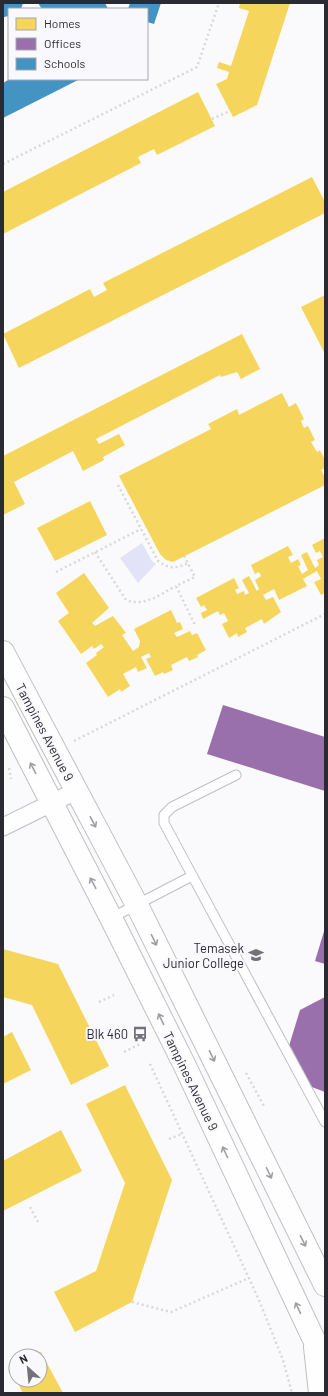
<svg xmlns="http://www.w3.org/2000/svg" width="328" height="1396" font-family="Barlow,sans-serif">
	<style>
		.green { fill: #e2e3f7 }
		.homes { fill: #f6d55c }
		.offices { fill: #9970ab }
		.schools { fill: #4393c3 }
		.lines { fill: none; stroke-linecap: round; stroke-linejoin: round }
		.service-casing { stroke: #bfbfc3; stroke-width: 11 }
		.minor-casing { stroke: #bfbfc3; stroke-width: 19 }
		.secondary-casing { stroke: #bfbfc3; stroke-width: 24 }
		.path { stroke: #d8d8d8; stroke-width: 2.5; stroke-dasharray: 2 3; stroke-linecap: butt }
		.service { stroke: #fefeff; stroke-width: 9 }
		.minor { stroke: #fefeff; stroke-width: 17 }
		.secondary { stroke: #fefeff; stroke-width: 22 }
		.oneway { stroke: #9f9fa3 }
		.labels { text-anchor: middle; stroke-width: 4; stroke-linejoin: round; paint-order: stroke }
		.street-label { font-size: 13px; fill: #2a2b32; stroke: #f9f9fd }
		.poi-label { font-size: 13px; fill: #2a2b32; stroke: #f9f9fd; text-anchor: end }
	</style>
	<rect width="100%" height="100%" fill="#fafafc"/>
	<path class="green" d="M142,543L152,561L156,564L138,583L120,558Z"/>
	<g class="homes">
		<path d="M240,3H290L257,105L233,117L216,84L227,79L229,72L217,68L219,62L231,66L249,11L239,8Z"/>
		<path d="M198,92L215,126L157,155L154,149L138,157L141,163L3,234V192Z"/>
		<path d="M312,177L325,202V213L19,368L3,334L90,289L94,297L107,290L103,283Z"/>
		<path d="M325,295V354L301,307Z"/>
		<path d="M242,334L260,369L241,379L237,372L221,377L220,375L96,439L99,444L119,434L125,445L103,457L104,460L83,471L73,451L14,482L25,504L3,515V456Z"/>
		<path d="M282,393L289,407L296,403L304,419L301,421L304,428L308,426L315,440L311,442L317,452L320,450L325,460V468L321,470L325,477V485L173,562L166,560L160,554L119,476L211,429L208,424L237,409L239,415Z"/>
		<path d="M90,501L107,535L55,561L37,528Z"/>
		<path d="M325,538V593L321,595L314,582L321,579L317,571L303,579L307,586L279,600L274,589L263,595L266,600L273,597L281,612L264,624L262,619L245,628L247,632L238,637L237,633L229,638L222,624L228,621L224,613L220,615L218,611L203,619L201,613L207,610L204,605L201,607L196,598L234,578L239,588L235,590L237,594L244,591L245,595L249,593L242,580L249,576L257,591L259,589L255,580L261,576L259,572L255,574L251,565L288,546L293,555L288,557L291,563L298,559L301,565L298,566L302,574L308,570L301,555L307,552L315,568L319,565L317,560L323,557L320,551L316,553L312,545Z"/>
		<path d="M84,573L109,608L92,623L95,626L113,616L126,633L122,635L133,651L139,647L140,641L134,629L171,610L177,623L180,622L183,629L174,633L177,637L190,631L192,635L197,633L206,650L197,655L198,657L189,661L187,657L171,665L173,670L164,674L163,672L155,676L146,659L151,657L149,653L141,657L147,668L138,672L136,667L123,674L130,686L121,692L120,689L108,697L86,663L97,655L96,653L104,647L101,644L94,649L92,646L81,654L58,621L69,613L56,593Z"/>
		<path d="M3,949L58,964L109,1066L71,1085L32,1005L3,997Z"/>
		<path d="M12,1032L31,1070L3,1084V1037Z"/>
		<path d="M125,1085L172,1180L132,1302L75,1332L54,1292L96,1271L125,1183L86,1104Z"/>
		<path d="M61,1130L82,1171L3,1211V1161Z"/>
		<path d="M41,1352L63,1393H23L16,1380H40V1356H33Z"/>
		<path d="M16,1365V1380L10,1368Z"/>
	</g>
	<g class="offices">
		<path d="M223,705L325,737V791L207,754Z"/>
		<path d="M325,928V964L315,961Z"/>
		<path d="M325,997V1092L309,1086L289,1046L300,1010Z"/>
	</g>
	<g class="schools">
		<path d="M3,3H23L21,9H9V16L4,17Z"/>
		<path d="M38,3H105L108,9H42Z"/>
		<path d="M130,3H161L154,24L147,22V9H128Z"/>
		<path d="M10,79H80L3,118V83Z"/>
	</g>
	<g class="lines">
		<g class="service-casing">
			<g id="service">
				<path d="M236,775L172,807L164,815V823L325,1122"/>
				<path d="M111,918L192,876"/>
			</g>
		</g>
		<g class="minor-casing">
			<path id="minor" d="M3,827L76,791"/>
		</g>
		<g class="secondary-casing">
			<g id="secondary">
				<path d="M3,652L137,905L325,1285"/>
				<path d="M3,708L111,918L185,1066L325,1363"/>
				<path d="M315,1347L320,1393"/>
			</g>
		</g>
		<g class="path">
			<path d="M212,119L230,111"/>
			<path d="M3,164L197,67L219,3"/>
			<path d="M118,485L158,561C169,569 176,569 188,563"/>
			<path d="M95,552L126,600C144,607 159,595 176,586"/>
			<path d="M184,556L195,577L176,586L195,625"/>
			<path d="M56,572L141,529"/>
			<path d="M74,741L325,614"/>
			<path d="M9,768L11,779"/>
			<path d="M99,1002L114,995"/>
			<path d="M124,1052L140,1044"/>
			<path d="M150,1064L259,1300L283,1360L292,1393"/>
			<path d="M246,1073L264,1106"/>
			<path d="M169,1139L182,1134"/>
			<path d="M30,1207L38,1222"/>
			<path d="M132,1302L171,1312L249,1278"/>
		</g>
		<use href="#service" class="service"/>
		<use href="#minor" class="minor"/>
		<use href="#secondary" class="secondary"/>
	</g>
	<defs><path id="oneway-shaft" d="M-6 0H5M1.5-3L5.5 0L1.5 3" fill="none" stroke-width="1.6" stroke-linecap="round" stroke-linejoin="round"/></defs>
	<g class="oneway">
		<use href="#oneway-shaft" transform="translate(33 768) rotate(-117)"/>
		<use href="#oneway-shaft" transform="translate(93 822) rotate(62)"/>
		<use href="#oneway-shaft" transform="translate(93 883) rotate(-118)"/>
		<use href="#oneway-shaft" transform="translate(154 940) rotate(64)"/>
		<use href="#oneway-shaft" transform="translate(161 1019) rotate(-116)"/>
		<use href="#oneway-shaft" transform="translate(212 1056) rotate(64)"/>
		<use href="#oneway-shaft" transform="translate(225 1152) rotate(-115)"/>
		<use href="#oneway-shaft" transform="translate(269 1173) rotate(64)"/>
		<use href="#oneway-shaft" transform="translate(303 1241) rotate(64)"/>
		<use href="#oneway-shaft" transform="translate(298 1308) rotate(-115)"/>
	</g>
	<defs>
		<g id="university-bare" transform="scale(1.2)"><path d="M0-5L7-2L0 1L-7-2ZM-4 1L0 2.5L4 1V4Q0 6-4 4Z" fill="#737379" stroke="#f9f9fd" stroke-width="2.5" paint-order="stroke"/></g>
		<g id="bus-bare" transform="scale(1.2)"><path d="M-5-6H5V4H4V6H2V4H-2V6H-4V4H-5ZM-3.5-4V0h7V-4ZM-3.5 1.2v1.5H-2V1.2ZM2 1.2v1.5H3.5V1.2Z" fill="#737379" stroke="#f9f9fd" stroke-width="2.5" paint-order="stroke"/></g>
	</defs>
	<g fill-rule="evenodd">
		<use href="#university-bare" x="256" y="955"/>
		<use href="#bus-bare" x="140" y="1034"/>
	</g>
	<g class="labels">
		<g class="street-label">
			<text transform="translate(45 732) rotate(62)" y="5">Tampines Avenue 9</text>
			<text transform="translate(191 1081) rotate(64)" y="5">Tampines Avenue 9</text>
		</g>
		<g class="poi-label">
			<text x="244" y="953">Temasek<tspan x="244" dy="15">Junior College</tspan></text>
			<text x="128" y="1039">Blk 460</text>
		</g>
	</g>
	<rect width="328" height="1396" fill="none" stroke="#2a2b32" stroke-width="8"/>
	<rect x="8" y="8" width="140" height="72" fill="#f9f9fd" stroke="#a6a7ac"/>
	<rect x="16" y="18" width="20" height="12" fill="#f6d55c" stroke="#a6a7ac"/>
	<text x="44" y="28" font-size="12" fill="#2a2b32">Homes</text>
	<rect x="16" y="38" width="20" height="12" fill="#9970ab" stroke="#a6a7ac"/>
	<text x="44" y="48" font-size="12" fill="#2a2b32">Offices</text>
	<rect x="16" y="58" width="20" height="12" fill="#4393c3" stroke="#a6a7ac"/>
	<text x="44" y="68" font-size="12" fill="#2a2b32">Schools</text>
	<g transform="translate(28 1368) rotate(333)"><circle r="19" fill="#f9f9fd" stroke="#a6a7ac"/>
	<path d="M0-3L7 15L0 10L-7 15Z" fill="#737379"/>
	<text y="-6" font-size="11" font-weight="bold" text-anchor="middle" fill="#2a2b32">N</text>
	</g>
</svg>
